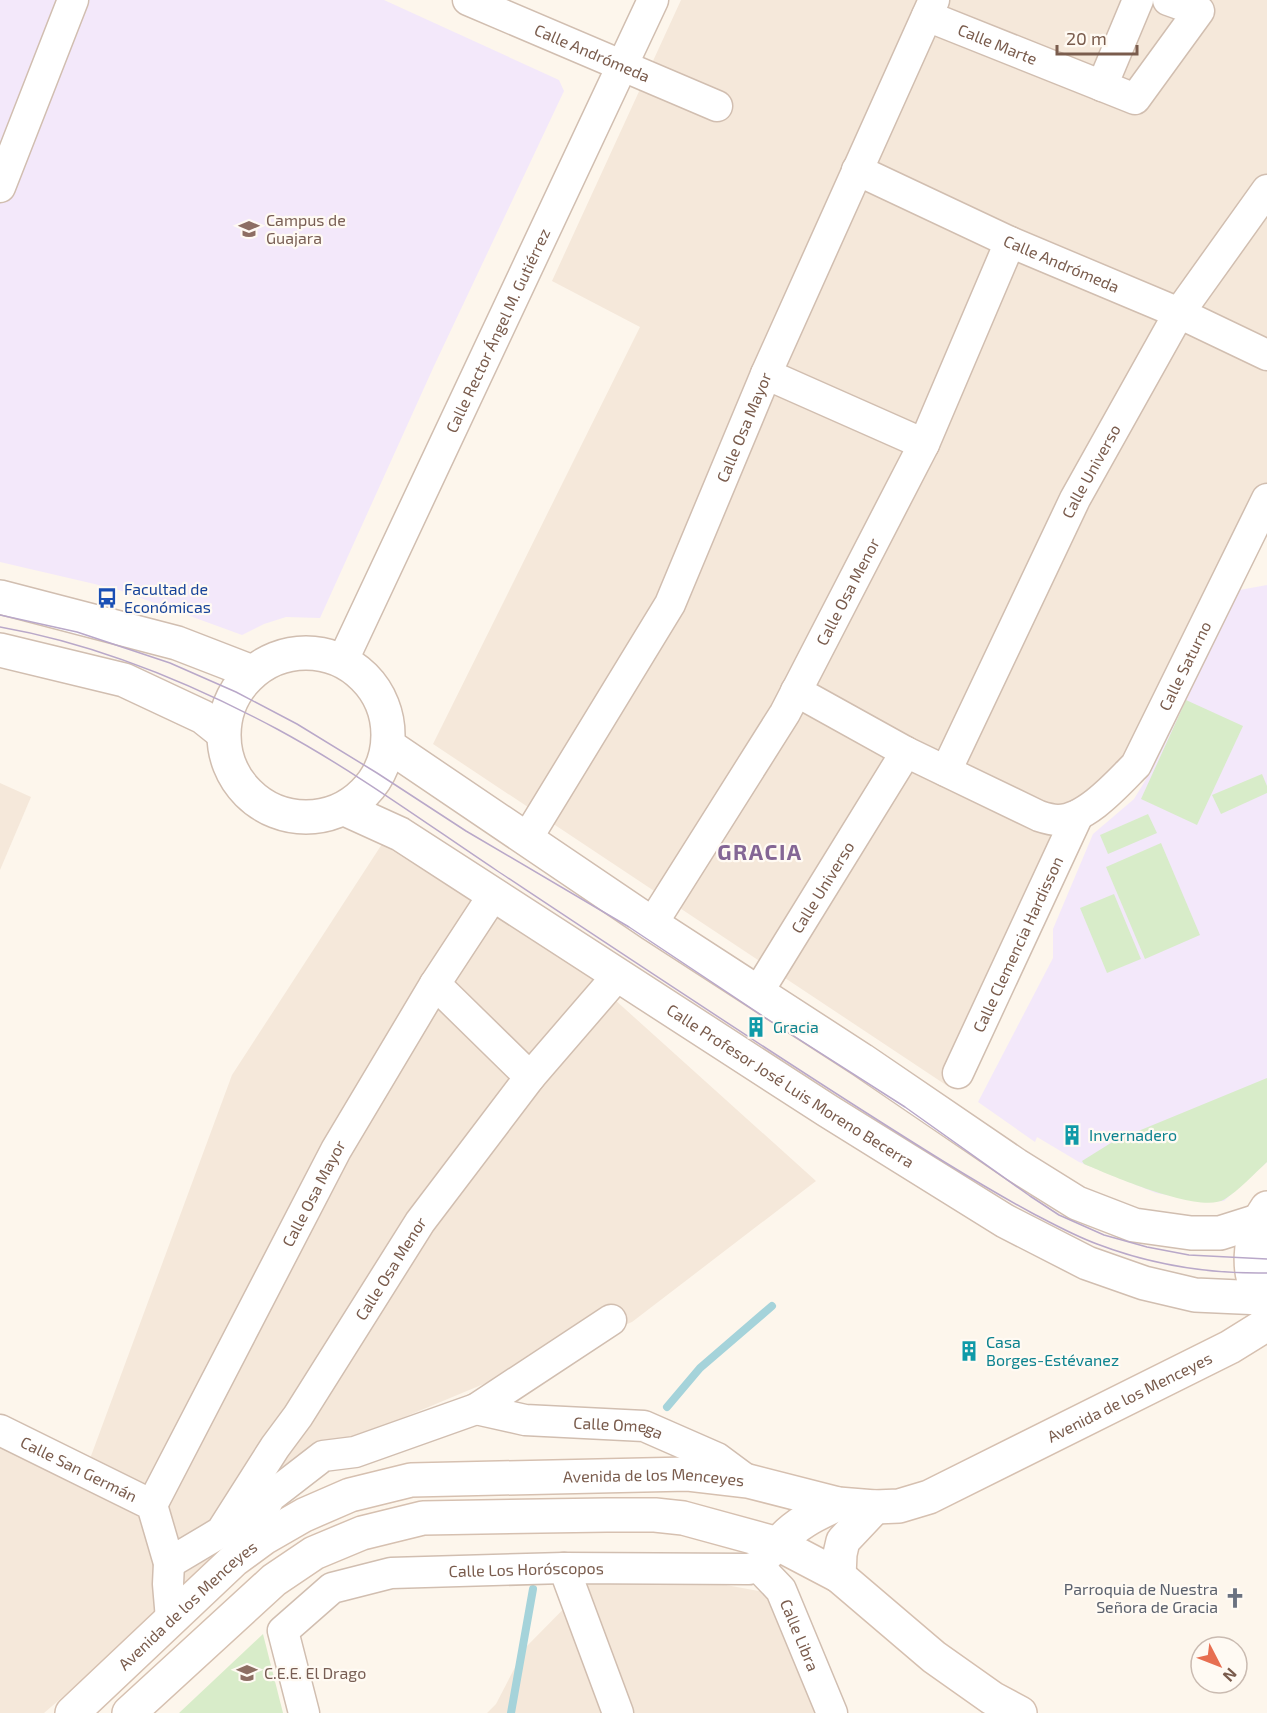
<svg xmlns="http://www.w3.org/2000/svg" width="1267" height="1713" font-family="'Exo 2',sans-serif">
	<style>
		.residential { fill: #f5e8da }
		.education { fill: #f3e8fa }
		.green { fill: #d8ecc9 }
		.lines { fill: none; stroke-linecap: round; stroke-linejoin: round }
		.stream { stroke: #a5d3da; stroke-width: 8 }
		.minor-casing { stroke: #d1beb0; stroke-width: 33 }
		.tertiary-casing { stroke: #d1beb0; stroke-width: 36 }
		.secondary-casing { stroke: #d6c0b0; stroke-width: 36 }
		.minor { stroke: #fff; stroke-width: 30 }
		.tertiary { stroke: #fff; stroke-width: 33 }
		.secondary { stroke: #fff; stroke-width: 33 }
		.tram { stroke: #b9a8c9; stroke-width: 1.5 }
		.labels { text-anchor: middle; stroke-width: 4.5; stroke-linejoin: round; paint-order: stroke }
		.street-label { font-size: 16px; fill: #7a5c4d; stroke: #fffaf3 }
		.education-label { font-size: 16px; fill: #785e54; stroke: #fffaf3; text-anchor: start }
		.transit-label { font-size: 16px; fill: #164399; stroke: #fffaf3; text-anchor: start }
		.culture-label { font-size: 16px; fill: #0d838f; stroke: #fffaf3; text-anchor: start }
		.worship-label { font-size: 16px; fill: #5b616d; stroke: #fffaf3; text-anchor: end }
		.district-label { font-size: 22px; font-weight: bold; letter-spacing: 1.5px; fill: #846695; stroke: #fffaf3 }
	</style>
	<rect width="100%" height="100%" fill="#fdf6ec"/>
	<g class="residential">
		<path d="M681,0H1267V530L1133,782L1062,843L949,1087L433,744L640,327L552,281Z"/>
		<path d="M0,783L31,797L0,870Z"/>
		<path d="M382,844L584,972L816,1181L632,1322L371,1431L44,1713H0V1439L81,1483L232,1075Z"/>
		<path d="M592,1580L715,1583L775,1594L841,1713H487L496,1704L525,1648Z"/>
	</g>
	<g class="education">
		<path d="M0,0H384L559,80L564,91L434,366L320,618L286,617L264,624L242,635L116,589L0,562Z"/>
		<path d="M1267,585V1162L1224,1201L1204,1202L1156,1193L1079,1162L1037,1137L1035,1142L978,1102L1053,958V929L1093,834L1134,799L1145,781L1234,591Z"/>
	</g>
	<g class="green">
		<path d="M1186,700L1243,726L1197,825L1141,799Z"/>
		<path d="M1262,774L1267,786V793L1221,814L1212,795Z"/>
		<path d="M1148,814L1157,833L1108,854L1100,835Z"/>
		<path d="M1161,843L1200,935L1145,959L1106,867Z"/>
		<path d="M1114,894L1141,959L1107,973L1080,908Z"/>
		<path d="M1267,1078V1162C1255,1173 1238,1191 1225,1199C1201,1215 1110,1175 1084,1164L1082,1161L1114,1141Z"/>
		<path d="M263,1634L283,1713H179Z"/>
	</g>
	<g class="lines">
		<g class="stream">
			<path d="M667,1407L700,1368L772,1306"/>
			<path d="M511,1713L533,1589"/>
		</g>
		<g class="minor-casing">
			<g id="minor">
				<path id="s1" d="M468,0L717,106"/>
				<path id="s2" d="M927,16L1135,99L1199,11L1168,0"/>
				<path d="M1102,86L1138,0"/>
				<path id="s3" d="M857,170L1010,242L1179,313L1267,355"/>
				<path d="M0,187L73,0"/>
				<path d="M766,374L924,444"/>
				<path id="s4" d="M343,660L653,0"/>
				<path id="s5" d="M796,691L906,752L1039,816C1045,818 1052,820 1058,820C1086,820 1118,783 1136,765L1267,499"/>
				<path id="s6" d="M946,771L1075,499L1179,313L1267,190"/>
				<path id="s7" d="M526,840L670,604L766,374L934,0"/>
				<path id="s8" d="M652,924L785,713L924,444L1010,242"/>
				<path d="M435,984L530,1077"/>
				<path id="s9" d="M758,992L906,752"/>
				<path id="s10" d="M958,1073L1078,815"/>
				<path id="s11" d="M476,1409L525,1420L644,1426L717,1458L748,1481"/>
				<path id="s12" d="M0,1430L152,1505L169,1563L168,1584L171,1619"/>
				<path id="s13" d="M152,1505L336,1150L435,984L494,894"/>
				<path d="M234,1560L270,1497L323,1456L355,1452L476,1409L611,1320"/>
				<path id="s14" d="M169,1563L221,1532L275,1447L298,1416L420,1222L530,1077L618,975"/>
				<path id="s15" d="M758,1566L781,1590L832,1713"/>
				<path d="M564,1568L618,1713"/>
				<path id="s16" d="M304,1713L283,1631L332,1588L391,1573L564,1568L749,1569L758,1566L778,1544"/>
			</g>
		</g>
		<g class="tertiary-casing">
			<g id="tertiary">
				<path d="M0,597L177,643L252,672"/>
				<path d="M0,650L124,680L203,717L223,733"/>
				<circle cx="306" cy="735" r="82"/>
				<path d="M389,746L652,924L862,1060L1016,1165L1077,1203L1134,1225L1191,1233H1220L1258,1221"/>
				<path id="s17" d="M345,809L400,834L828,1111L1005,1221L1087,1263L1144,1283L1195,1295L1262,1298"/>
			</g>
		</g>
		<g class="secondary-casing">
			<g id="secondary">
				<path d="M1267,1208C1249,1234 1243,1278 1267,1303"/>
				<path d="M778,1544C795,1524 814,1515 838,1504"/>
				<path d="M839,1576L840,1554L843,1541L875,1507"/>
				<path id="s18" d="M72,1713L234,1560L264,1538L304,1515L350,1495L411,1480L688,1474L748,1481L838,1504L875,1507L899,1506L929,1497L1230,1347L1267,1324"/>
				<path d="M129,1713L274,1580L314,1553L362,1533L423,1518L607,1515H655L683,1518L778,1544L839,1576L934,1657L992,1698L1020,1713"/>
			</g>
		</g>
		<use href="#minor" class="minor"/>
		<use href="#tertiary" class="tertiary"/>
		<use href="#secondary" class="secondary"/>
		<g class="tram">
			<path d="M0,615L77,632L170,663L236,692L297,724L377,773L466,831L629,927L764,1017L905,1107L1030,1196L1059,1215L1104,1235L1147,1247L1189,1255L1267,1259"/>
			<path d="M0,627C97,644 191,683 277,729C353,770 424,822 496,870C618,951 741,1033 865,1112C920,1147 975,1182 1032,1213C1053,1224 1075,1236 1097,1244C1152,1265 1208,1274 1267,1273"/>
		</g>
	</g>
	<defs>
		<g id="university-bare" transform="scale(1.62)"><path d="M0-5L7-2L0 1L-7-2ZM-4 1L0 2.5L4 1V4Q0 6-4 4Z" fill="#8d6e63" stroke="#fffaf3" stroke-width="2.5" paint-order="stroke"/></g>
		<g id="bus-bare" transform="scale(1.62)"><path d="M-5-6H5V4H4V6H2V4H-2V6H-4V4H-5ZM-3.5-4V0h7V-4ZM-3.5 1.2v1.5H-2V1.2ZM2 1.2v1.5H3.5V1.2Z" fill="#1a4fb4" stroke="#fffaf3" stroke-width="2.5" paint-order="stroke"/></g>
		<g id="building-bare" transform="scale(1.62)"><path d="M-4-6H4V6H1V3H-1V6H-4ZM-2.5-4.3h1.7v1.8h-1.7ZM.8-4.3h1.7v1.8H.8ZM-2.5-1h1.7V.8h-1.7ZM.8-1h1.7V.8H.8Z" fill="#0f9aa8" stroke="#fffaf3" stroke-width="2.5" paint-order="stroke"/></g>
		<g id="church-bare" transform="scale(1.62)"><path d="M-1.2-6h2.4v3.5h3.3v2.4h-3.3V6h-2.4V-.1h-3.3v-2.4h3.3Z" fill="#6b7280" stroke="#fffaf3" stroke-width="2.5" paint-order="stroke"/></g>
		<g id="school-bare" transform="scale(1.62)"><path d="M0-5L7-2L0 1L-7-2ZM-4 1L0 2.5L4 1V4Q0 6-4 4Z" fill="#8d6e63" stroke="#fffaf3" stroke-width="2.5" paint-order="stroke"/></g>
	</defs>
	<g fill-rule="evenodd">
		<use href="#university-bare" x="249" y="229"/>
		<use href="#bus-bare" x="107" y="598"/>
		<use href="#building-bare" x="756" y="1027"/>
		<use href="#building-bare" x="1072" y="1135"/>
		<use href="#building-bare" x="969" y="1351"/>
		<use href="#church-bare" x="1235" y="1598"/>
		<use href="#school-bare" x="247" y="1673"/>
	</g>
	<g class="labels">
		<g class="street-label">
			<text dy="6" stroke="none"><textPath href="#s2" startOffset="76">Calle Marte</textPath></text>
			<text dy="6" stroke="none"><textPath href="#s1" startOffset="135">Calle Andrómeda</textPath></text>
			<text dy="6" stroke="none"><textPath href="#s3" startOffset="225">Calle Andrómeda</textPath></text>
			<text dy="6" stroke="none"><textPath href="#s4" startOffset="364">Calle Rector Ángel M. Gutiérrez</textPath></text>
			<text dy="6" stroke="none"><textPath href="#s7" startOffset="468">Calle Osa Mayor</textPath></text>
			<text dy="6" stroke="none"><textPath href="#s6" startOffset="333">Calle Universo</textPath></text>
			<text dy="6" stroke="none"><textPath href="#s8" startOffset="386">Calle Osa Menor</textPath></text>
			<text dy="6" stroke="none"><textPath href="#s5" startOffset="501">Calle Saturno</textPath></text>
			<text dy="6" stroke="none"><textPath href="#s9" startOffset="123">Calle Universo</textPath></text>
			<text dy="6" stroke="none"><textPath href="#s10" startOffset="142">Calle Clemencia Hardisson</textPath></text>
			<text dy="6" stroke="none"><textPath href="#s17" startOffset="525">Calle Profesor José Luis Moreno Becerra</textPath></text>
			<text dy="6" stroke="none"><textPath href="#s13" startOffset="351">Calle Osa Mayor</textPath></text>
			<text dy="6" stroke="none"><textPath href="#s14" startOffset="374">Calle Osa Menor</textPath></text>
			<text dy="6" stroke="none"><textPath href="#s18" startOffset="1166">Avenida de los Menceyes</textPath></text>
			<text dy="6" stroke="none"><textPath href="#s11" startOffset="144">Calle Omega</textPath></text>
			<text dy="6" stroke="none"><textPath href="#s12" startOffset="88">Calle San Germán</textPath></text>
			<text dy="6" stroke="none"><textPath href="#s18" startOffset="662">Avenida de los Menceyes</textPath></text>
			<text dy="6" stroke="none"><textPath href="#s16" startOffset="346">Calle Los Horóscopos</textPath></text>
			<text dy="6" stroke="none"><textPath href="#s18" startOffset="158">Avenida de los Menceyes</textPath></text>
			<text dy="6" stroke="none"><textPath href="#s15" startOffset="82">Calle Libra</textPath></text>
		</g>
		<g class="education-label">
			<text x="266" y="226">Campus de<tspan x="266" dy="18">Guajara</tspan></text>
			<text x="264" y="1679">C.E.E. El Drago</text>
		</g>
		<g class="transit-label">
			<text x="124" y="595">Facultad de<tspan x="124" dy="18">Económicas</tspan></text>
		</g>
		<g class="culture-label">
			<text x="773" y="1033">Gracia</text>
			<text x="1089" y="1141">Invernadero</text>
			<text x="986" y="1348">Casa<tspan x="986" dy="18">Borges-Estévanez</tspan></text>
		</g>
		<g class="worship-label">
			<text x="1218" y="1595">Parroquia de Nuestra<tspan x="1218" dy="18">Señora de Gracia</tspan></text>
		</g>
		<g class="district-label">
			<text x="760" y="860">GRACIA</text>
		</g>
	</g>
	<g transform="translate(1219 1665) rotate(132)"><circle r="28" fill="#fffaf3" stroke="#cabbb1" stroke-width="1.5"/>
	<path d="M0-4.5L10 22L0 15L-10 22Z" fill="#e76f51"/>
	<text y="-9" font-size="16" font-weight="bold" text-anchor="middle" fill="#7a5c4d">N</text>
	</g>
	<path d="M1057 45v9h80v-9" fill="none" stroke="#7a5c4d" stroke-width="3"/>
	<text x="1066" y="45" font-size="18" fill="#7a5c4d" stroke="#fffaf3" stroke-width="4.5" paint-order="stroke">20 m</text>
</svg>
